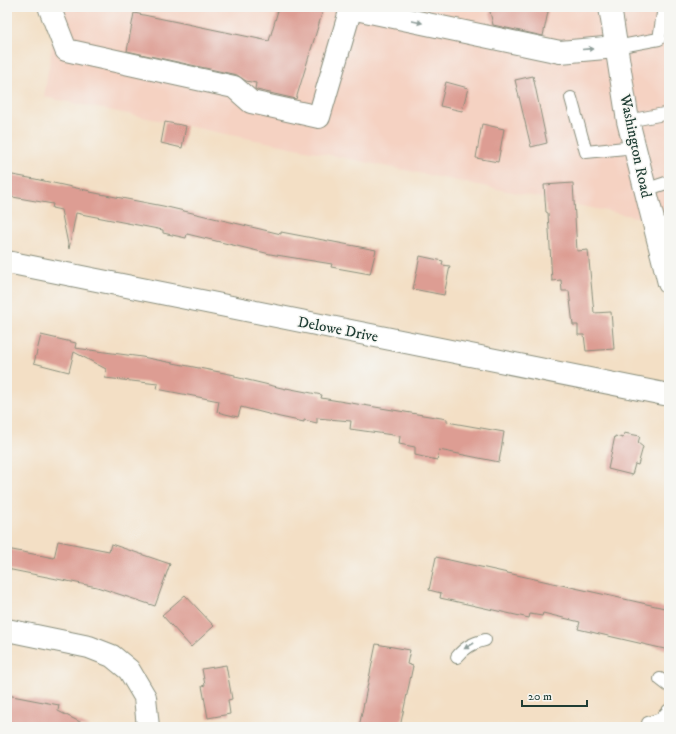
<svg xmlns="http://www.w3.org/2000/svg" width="676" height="734" font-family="'IM FELL DW Pica',serif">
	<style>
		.built { fill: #f5d2c2 }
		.building { fill: #dd9d93 }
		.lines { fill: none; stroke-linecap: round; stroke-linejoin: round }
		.lane-casing { stroke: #898e7c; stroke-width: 14 }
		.street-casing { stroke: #898e7c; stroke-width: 24 }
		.secondary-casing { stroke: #898e7c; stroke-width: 24 }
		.lane { stroke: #fff; stroke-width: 12 }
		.street { stroke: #fff; stroke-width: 22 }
		.secondary { stroke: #fff; stroke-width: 22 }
		.oneway { fill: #8f9e9a }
		.labels { text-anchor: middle; stroke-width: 3; stroke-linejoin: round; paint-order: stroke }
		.street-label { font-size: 15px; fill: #1f3d34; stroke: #f6f6f2 }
	</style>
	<rect width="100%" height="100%" fill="#f6f6f2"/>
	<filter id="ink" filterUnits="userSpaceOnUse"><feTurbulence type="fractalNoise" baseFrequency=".025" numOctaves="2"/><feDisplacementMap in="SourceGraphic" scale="8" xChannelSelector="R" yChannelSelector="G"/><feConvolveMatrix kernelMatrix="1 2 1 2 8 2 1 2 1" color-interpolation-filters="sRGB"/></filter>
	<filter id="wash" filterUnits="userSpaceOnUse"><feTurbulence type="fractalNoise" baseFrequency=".012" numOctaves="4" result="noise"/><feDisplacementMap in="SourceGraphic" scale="16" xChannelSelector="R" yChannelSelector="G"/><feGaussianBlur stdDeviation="0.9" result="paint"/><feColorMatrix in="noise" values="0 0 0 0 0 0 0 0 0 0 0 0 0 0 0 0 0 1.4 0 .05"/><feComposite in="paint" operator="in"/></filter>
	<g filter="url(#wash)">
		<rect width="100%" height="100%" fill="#f3dfc5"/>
		<path class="built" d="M58,7H669V305L646,219L44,97Z"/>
		<g id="blocks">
			<g class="building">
				<path d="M279,7H324L296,99L257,90L255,89L256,83L246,81L237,75L127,51L134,13L269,41Z"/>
				<path d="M489,7H549L543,36L493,25Z"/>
				<path d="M533,76L547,143L531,147L515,80Z"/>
				<path d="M446,82L468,88L462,111L440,106Z"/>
				<path d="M165,122L186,126L182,148L161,143Z"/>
				<path d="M482,124L504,129L498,162L476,158Z"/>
				<path d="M7,174L35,179L90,191V192L163,206L281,234V232L376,250L370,274L331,267L332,264L270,254L187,234L186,238L163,233V230L76,213L69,249L61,210L52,208L53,204L7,196Z"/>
				<path d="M573,183L577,251L588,250L594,313L611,312L614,349L586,351L584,335H578V325H573L569,291H562L561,280L552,281L548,213L546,212L544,185Z"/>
				<path d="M420,256L443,261L442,265L450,266L444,295L413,289Z"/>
				<path d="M41,335L76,343L75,348L142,357L235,375V377L286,389V388L322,395L321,398L447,419V422L504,432L499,462L439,450L437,460L415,455V447L399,444L400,436L350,429L351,421L317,418V423L304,420V422L280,417L241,407L238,417L217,412L219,401L157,389L158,384L105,378L106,369L74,352L69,372L34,363Z"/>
				<path d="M624,433L640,436L638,443L643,447L638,465L635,464L632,475L608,469L615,436L623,438Z"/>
				<path d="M58,541L109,551L111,544L170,564L155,606L97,587L7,569V549L54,558Z"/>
				<path d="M436,557L669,609V650L578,629L580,622L543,613L542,616L530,614L529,618L440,598L441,593L429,590Z"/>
				<path d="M185,595L214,626L191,647L162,615Z"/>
				<path d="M376,644L410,650L407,664L413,666L400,727H359Z"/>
				<path d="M226,665L232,699L228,700L230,714L208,718L202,686L205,685L202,669Z"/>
				<path d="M7,695L59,705L58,711L90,727H18L7,725Z"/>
			</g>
		</g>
	</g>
	<g filter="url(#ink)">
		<use href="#blocks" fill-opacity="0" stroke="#898e7c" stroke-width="1"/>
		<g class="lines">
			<g class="lane-casing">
				<g id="lane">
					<path d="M616,47L659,39L664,7"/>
					<path d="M571,98L586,152L635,147"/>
					<path d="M628,121L669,113"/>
					<path d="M645,190L669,182"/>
					<path d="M457,657C465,647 473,643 485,640"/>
					<path d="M660,679L669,686"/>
					<path d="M648,723L661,719L669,710"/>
				</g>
			</g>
			<g class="street-casing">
				<g id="street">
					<path d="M50,7V9L66,50L234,87L251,102L319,117L351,8L560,52L616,47"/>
					<path d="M7,262L669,395"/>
					<path d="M7,630L89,647L112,656L129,670L145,697L148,727"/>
				</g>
			</g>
			<g class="secondary-casing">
				<path id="secondary" d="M610,7L628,121L669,283"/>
			</g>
			<use href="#lane" class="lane"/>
			<use href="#street" class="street"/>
			<use href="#secondary" class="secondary"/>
		</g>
		<defs><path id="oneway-solid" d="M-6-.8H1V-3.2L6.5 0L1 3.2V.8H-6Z"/></defs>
		<g class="oneway">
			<use href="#oneway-solid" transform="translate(417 22) rotate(12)"/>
			<use href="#oneway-solid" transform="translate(588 49) rotate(-5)"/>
			<use href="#oneway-solid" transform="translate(469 646) rotate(150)"/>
		</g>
	</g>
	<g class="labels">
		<g class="street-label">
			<text transform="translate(636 146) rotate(78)" y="5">Washington Road</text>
			<text transform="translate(338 329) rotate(11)" y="5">Delowe Drive</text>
		</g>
	</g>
	<rect width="676" height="734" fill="none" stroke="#f6f6f2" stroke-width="24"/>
	<path d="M522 700v6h65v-6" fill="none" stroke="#1f3d34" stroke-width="2"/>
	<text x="528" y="700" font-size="12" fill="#1f3d34" stroke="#f6f6f2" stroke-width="3" paint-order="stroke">20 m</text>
</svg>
